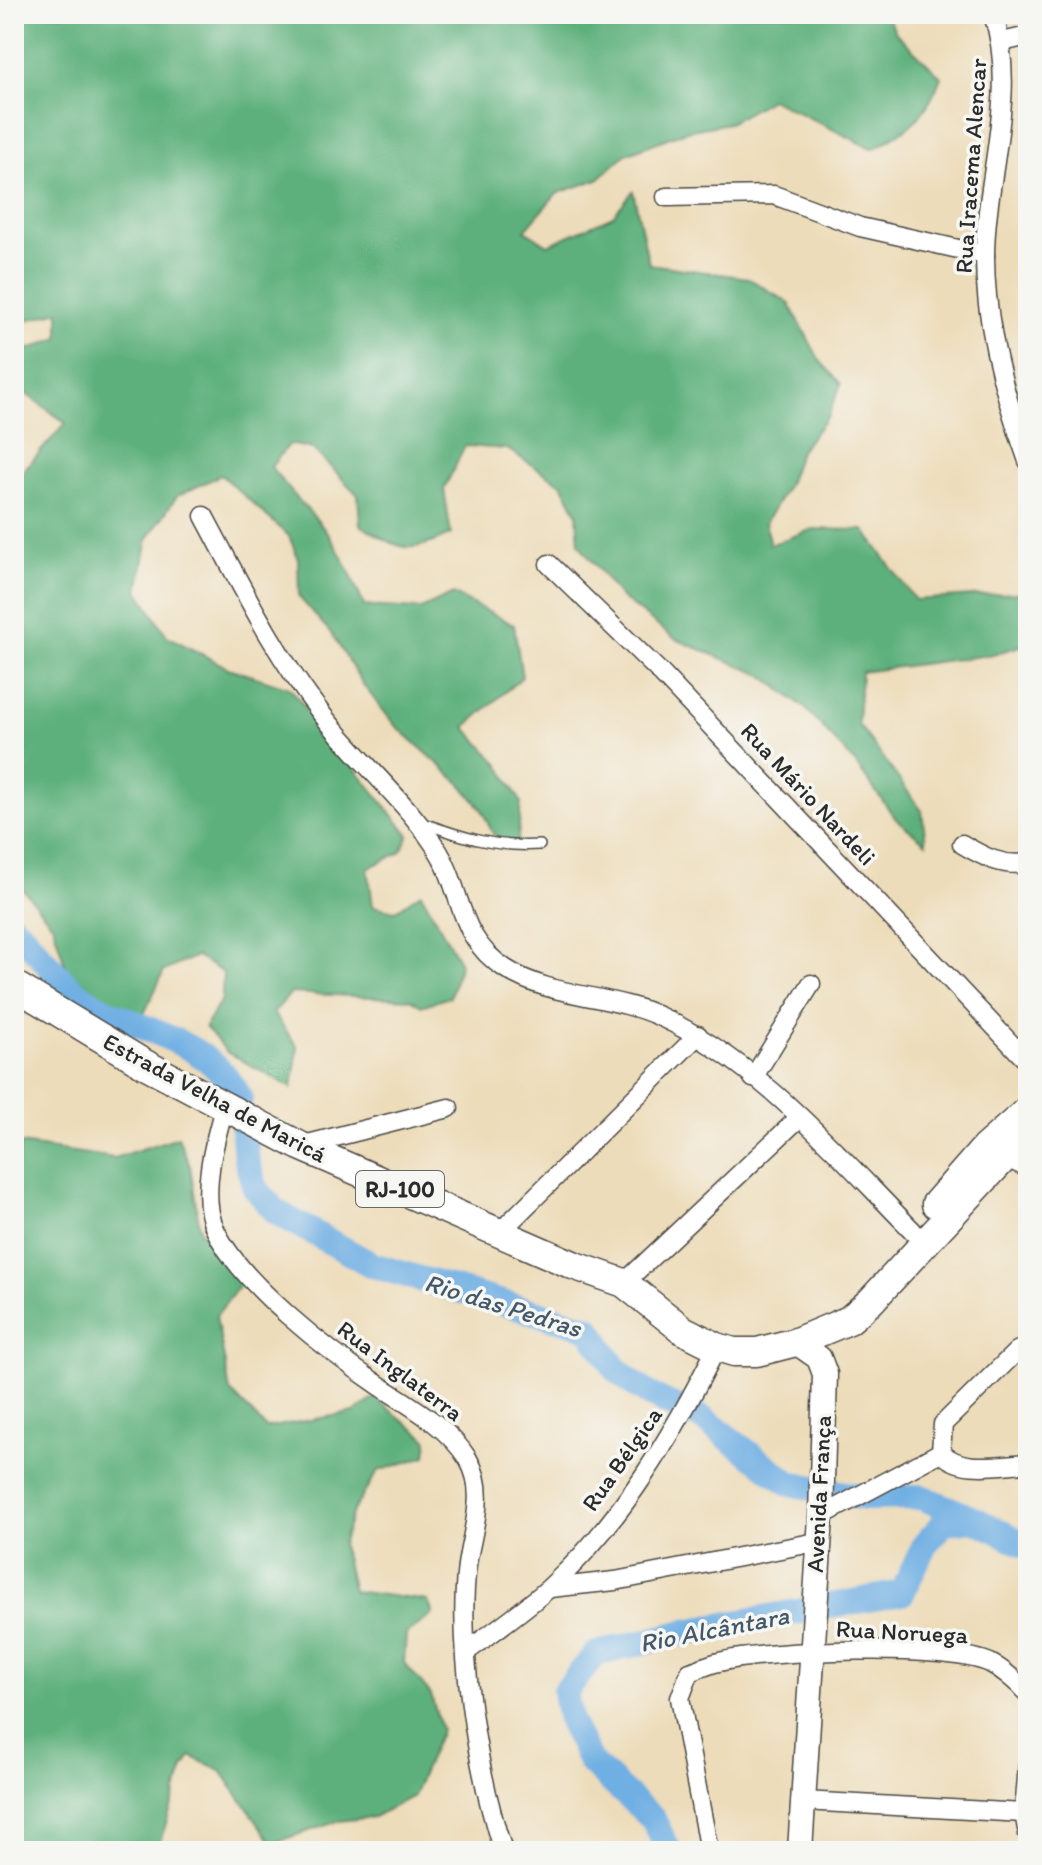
<svg xmlns="http://www.w3.org/2000/svg" width="1042" height="1865" font-family="Itim,sans-serif">
	<style>
		.forest { fill: #5db07c; stroke: #446e54; stroke-width: 2 }
		.lines { fill: none; stroke-linecap: round; stroke-linejoin: round }
		.river { stroke: #70afe3; stroke-width: 26 }
		.lane-casing { stroke: #484640; stroke-width: 12 }
		.street-casing { stroke: #484640; stroke-width: 21 }
		.secondary-casing { stroke: #484640; stroke-width: 27 }
		.primary-casing { stroke: #484640; stroke-width: 31 }
		.lane { stroke: #fff; stroke-width: 9 }
		.street { stroke: #fff; stroke-width: 18 }
		.secondary { stroke: #fff; stroke-width: 24 }
		.primary { stroke: #fff; stroke-width: 28 }
		.labels { text-anchor: middle; stroke-width: 7; stroke-linejoin: round; paint-order: stroke }
		.shield { fill: #f6f6f2; stroke: #686867; stroke-width: 2 }
		.shield-label { font-size: 22px; font-weight: bold; fill: #2b2b2b }
		.street-label { font-size: 24px; fill: #2b2b2b; stroke: #f6f6f2 }
		.water-label { font-size: 26px; font-style: italic; fill: #43596b; stroke: #f6f6f2 }
	</style>
	<rect width="100%" height="100%" fill="#f6f6f2"/>
	<filter id="ink" filterUnits="userSpaceOnUse"><feTurbulence type="fractalNoise" baseFrequency=".0125" numOctaves="2"/><feDisplacementMap in="SourceGraphic" scale="16" xChannelSelector="R" yChannelSelector="G"/><feConvolveMatrix kernelMatrix="1 2 1 2 8 2 1 2 1" color-interpolation-filters="sRGB"/></filter>
	<filter id="wash" filterUnits="userSpaceOnUse"><feTurbulence type="fractalNoise" baseFrequency=".006" numOctaves="4" result="noise"/><feDisplacementMap in="SourceGraphic" scale="32" xChannelSelector="R" yChannelSelector="G"/><feGaussianBlur stdDeviation="1.8" result="paint"/><feColorMatrix in="noise" values="0 0 0 0 0 0 0 0 0 0 0 0 0 0 0 0 0 1.4 0 .05"/><feComposite in="paint" operator="in"/></filter>
	<g filter="url(#wash)">
		<rect width="100%" height="100%" fill="#eddcb9"/>
		<g class="forest">
			<path d="M14,14H886L896,33L941,77C926,118 910,128 873,149L771,99L729,123L686,131L626,154L598,179L556,194L525,230L548,245L613,216L633,191L649,264L748,278L789,303L820,361L841,384L828,416L800,451L788,484L765,523L770,545L813,529L864,530L915,600L1028,592V644L989,655L861,672L858,724L922,811L926,843L896,819L855,763L805,708L762,675L675,639L620,597L579,544L577,513L563,485L507,449L465,446L444,489L451,534C405,556 402,549 360,525L358,495L313,449L289,444L271,467C285,486 300,501 316,519C338,544 352,576 364,606L421,609L453,594L514,625L522,677L465,727L498,763L521,802L517,848L493,834L481,808L462,785L394,724L364,686L331,633L299,597L298,558L289,536L221,475L177,496L148,538L138,590L167,636L228,668L290,688L409,835L401,852L368,868L373,906L395,911L421,893L460,963L450,997L421,1006L411,999L291,993L273,1013L298,1047L292,1088L227,1052L205,1027L222,999L223,973L196,956L164,971L143,1016L101,999L66,968L53,925L21,887L14,886V481L66,423L14,385V355L59,338V311L14,324Z"/>
			<path d="M178,1137L190,1166L200,1230L242,1282L216,1316L230,1391L266,1428L355,1412L375,1398L428,1440L426,1456L378,1471L353,1511L342,1545L353,1591L428,1601L433,1614L406,1634L404,1663L431,1695L441,1730L413,1796L374,1817L339,1821L272,1843L221,1771L191,1756L184,1768L157,1851H14V1184L20,1144L114,1158Z"/>
		</g>
		<g class="lines">
			<g class="river">
				<path d="M14,927C37,948 53,976 78,994C130,1032 208,1035 240,1098"/>
				<path d="M243,1124L246,1158L255,1188L276,1212L372,1265L589,1328L615,1368L631,1382L652,1396L703,1419L789,1483L866,1498L921,1497L974,1519"/>
				<path d="M669,1851L653,1819L591,1763L570,1721L565,1691L596,1654L680,1633L902,1593L925,1544L945,1522L974,1519L1028,1546"/>
			</g>
		</g>
	</g>
	<g filter="url(#ink)">
		<g class="lines">
			<g class="lane-casing">
				<path id="lane" d="M420,822C462,837 495,848 540,845"/>
			</g>
			<g class="street-casing">
				<g id="street">
					<path d="M993,14C1019,94 985,176 985,257C985,324 1005,398 1028,461"/>
					<path d="M1002,42L1028,36"/>
					<path d="M666,197L774,195L860,227L985,255"/>
					<path d="M204,516C240,583 274,653 321,713C357,759 403,798 435,846C464,889 455,937 506,969C551,998 612,994 661,1017C760,1063 837,1154 913,1231"/>
					<path d="M549,564L658,670L1028,1062"/>
					<path d="M962,844C984,857 1002,867 1028,863"/>
					<path d="M753,1078L811,984"/>
					<path d="M225,1105C215,1139 199,1195 215,1229C240,1284 331,1353 380,1386C412,1407 447,1426 468,1459C488,1492 472,1530 467,1565C457,1648 477,1771 503,1851"/>
					<path d="M300,1146L449,1108"/>
					<path d="M998,1154L1028,1168"/>
					<path d="M499,1233L698,1035"/>
					<path d="M624,1283L800,1117"/>
					<path d="M1028,1346L1017,1351L943,1424L941,1452C960,1474 1001,1464 1028,1463"/>
					<path d="M821,1516L941,1452"/>
					<path d="M550,1588L615,1581L817,1542"/>
					<path d="M466,1652C494,1631 523,1611 549,1588C621,1523 674,1433 717,1347"/>
					<path d="M1028,1765L1024,1813L1028,1834"/>
					<path d="M803,1801L1024,1813"/>
					<path d="M709,1851L680,1698L690,1672C699,1669 709,1664 719,1662C767,1650 947,1643 990,1663C1004,1670 1017,1682 1028,1694"/>
				</g>
			</g>
			<g class="secondary-casing">
				<path id="secondary" d="M796,1342L819,1358L825,1374L821,1516L800,1851"/>
			</g>
			<g class="primary-casing">
				<g id="primary">
					<path d="M14,985L143,1063L300,1146L573,1265L624,1283L683,1330L717,1347L734,1352H757L796,1342L849,1320L871,1301L1005,1157L1028,1140"/>
					<path d="M936,1204L985,1148L1028,1110"/>
				</g>
			</g>
			<use href="#lane" class="lane"/>
			<use href="#street" class="street"/>
			<use href="#secondary" class="secondary"/>
			<use href="#primary" class="primary"/>
		</g>
	</g>
	<g class="labels">
		<rect class="shield" x="356" y="1171" width="88" height="36" rx="6"/>
		<g class="shield-label">
			<text x="400" y="1197">RJ-100</text>
		</g>
		<g class="street-label">
			<text transform="translate(971 166) rotate(-86)" y="8">Rua Iracema Alencar</text>
			<text transform="translate(808 794) rotate(47)" y="8">Rua Mário Nardeli</text>
			<text transform="translate(215 1098) rotate(28)" y="8">Estrada Velha de Maricá</text>
			<text transform="translate(400 1371) rotate(37)" y="8">Rua Inglaterra</text>
			<text transform="translate(622 1459) rotate(-55)" y="8">Rua Bélgica</text>
			<text transform="translate(819 1494) rotate(-87)" y="8">Avenida França</text>
			<text transform="translate(902 1632) rotate(3)" y="8">Rua Noruega</text>
		</g>
		<g class="water-label">
			<text transform="translate(503 1305) rotate(17)" y="9">Rio das Pedras</text>
			<text transform="translate(714 1629) rotate(-11)" y="9">Rio Alcântara</text>
		</g>
	</g>
	<rect width="1042" height="1865" fill="none" stroke="#f6f6f2" stroke-width="48"/>
</svg>
